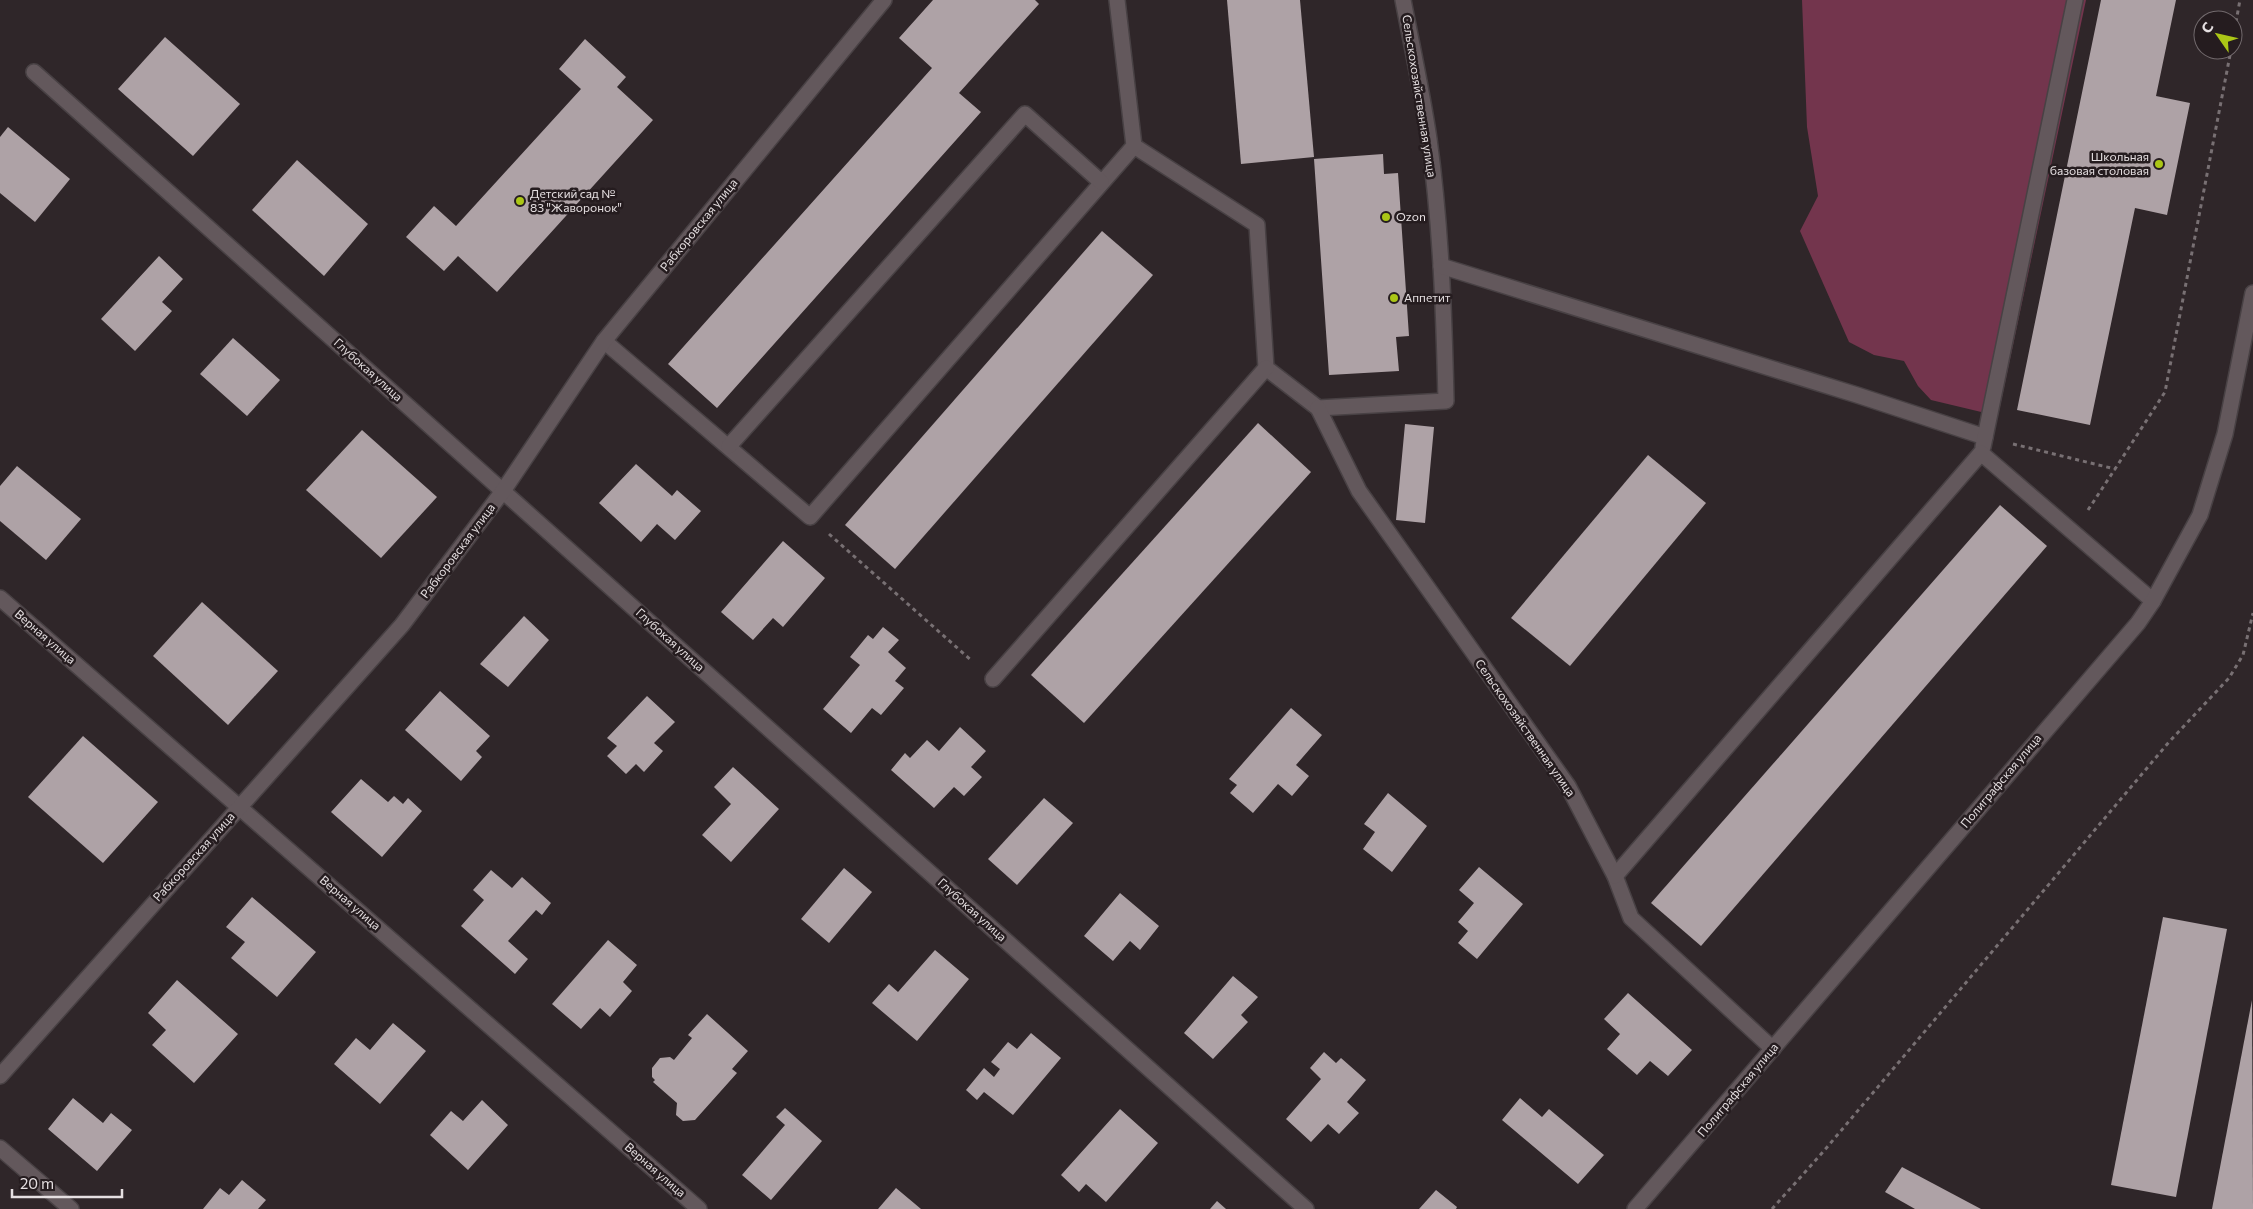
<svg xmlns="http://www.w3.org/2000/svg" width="2253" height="1209" font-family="Commissioner,sans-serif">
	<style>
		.green { fill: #73354d }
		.building { fill: #aea2a6 }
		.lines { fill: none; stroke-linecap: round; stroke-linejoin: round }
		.minor-casing { stroke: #484144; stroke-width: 18 }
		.path { stroke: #787073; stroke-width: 3; stroke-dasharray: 4 4; stroke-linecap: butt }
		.minor { stroke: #63585c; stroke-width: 15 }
		.poi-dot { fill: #abc616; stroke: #251c1f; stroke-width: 2 }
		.labels { text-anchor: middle; stroke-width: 5; stroke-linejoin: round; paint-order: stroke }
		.street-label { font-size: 12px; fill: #e5dfe1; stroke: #251c1f }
		.poi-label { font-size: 12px; fill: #e5dfe1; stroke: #251c1f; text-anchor: start }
	</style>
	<rect width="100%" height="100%" fill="#2f2629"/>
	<path class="green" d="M1802,0H2086L1998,416L1931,400L1918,386L1904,361L1874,355L1849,342L1800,231L1818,196L1807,127Z"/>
	<g class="building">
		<path d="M933,0H1035L1039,4L959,93L981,112L717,408L668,364L932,68L899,38Z"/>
		<path d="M1227,0H1300L1314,157L1241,164Z"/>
		<path d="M2101,0H2176L2156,96L2190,103L2167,215L2135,208L2090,425L2017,410Z"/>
		<path d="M165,37L240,104L193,156L118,89Z"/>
		<path d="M585,39L626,77L617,87L653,120L497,292L458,256L444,271L406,237L434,206L456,226L581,89L559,69Z"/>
		<path d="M8,127L70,179L35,222L0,193V137Z"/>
		<path d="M1383,154L1384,174L1398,173L1409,336L1396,337L1399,371L1329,375L1314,159Z"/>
		<path d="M297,160L368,224L324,276L252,210Z"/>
		<path d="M1102,231L1153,275L895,569L845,525Z"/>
		<path d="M159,256L183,279L162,302L172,311L135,351L101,319Z"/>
		<path d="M233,338L280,380L247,416L200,374Z"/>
		<path d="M1258,423L1311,472L1084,723L1031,675Z"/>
		<path d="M1405,424L1434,427L1425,523L1396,520Z"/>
		<path d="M362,430L437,497L381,558L306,490Z"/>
		<path d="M1648,455L1706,503L1570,666L1511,618Z"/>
		<path d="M636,464L672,496L677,490L701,511L675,540L657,524L641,542L599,503Z"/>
		<path d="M17,466L81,519L46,560L0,521V486Z"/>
		<path d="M2000,505L2047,546L1701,946L1651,903Z"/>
		<path d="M783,541L825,578L783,627L773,618L753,640L721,612Z"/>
		<path d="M202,602L278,671L228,725L153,656Z"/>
		<path d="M524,616L549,640L508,687L480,664Z"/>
		<path d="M883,627L899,640L888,652L906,668L895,681L904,688L881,715L872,708L851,733L823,709L860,665L850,657L868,635L873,639Z"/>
		<path d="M440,691L490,736L476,751L482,757L461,781L405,730Z"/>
		<path d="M647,696L675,722L654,743L663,751L644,772L636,764L626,774L607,756L617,746L607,738Z"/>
		<path d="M1291,708L1322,735L1296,765L1309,776L1292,796L1278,784L1253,813L1230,793L1237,785L1229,779Z"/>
		<path d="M960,727L986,751L971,767L982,777L964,796L954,787L934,808L891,770L905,753L910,758L927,740L939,751Z"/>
		<path d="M83,736L158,802L103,863L28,797Z"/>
		<path d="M733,767L779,809L731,862L702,835L731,804L714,787Z"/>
		<path d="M361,779L388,802L394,796L403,804L408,798L422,811L382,857L331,812Z"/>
		<path d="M1388,793L1427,826L1392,872L1363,849L1375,832L1364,824Z"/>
		<path d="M1044,798L1073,823L1017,885L988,859Z"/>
		<path d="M1479,867L1523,904L1477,959L1458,943L1468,931L1458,922L1474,903L1459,890Z"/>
		<path d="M844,868L872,892L829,943L801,919Z"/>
		<path d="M491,870L512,888L522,877L551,903L542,915L536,910L508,941L528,959L515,974L461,926L484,900L473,890Z"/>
		<path d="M1120,893L1159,926L1140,950L1130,941L1113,961L1084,936Z"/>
		<path d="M252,897L316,952L277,997L231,958L245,942L226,927Z"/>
		<path d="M2163,917L2227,929L2176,1197L2111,1185Z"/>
		<path d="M608,940L637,965L623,982L632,991L610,1017L600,1008L581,1029L552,1004Z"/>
		<path d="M935,950L969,979L917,1041L872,1003L889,984L898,992Z"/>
		<path d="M1233,976L1258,997L1241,1015L1248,1022L1213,1059L1184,1033Z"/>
		<path d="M177,980L238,1034L194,1083L152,1045L166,1030L148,1013Z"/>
		<path d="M1628,993L1692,1050L1668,1076L1650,1061L1637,1075L1607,1049L1620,1034L1604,1019Z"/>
		<path d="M2252,1000L2253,1209H2212Z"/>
		<path d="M707,1014L748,1051L732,1069L737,1073L695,1120L683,1121L676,1115L677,1103L653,1082L655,1080L652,1077V1068L660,1058L670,1057L674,1060L692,1038L688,1035Z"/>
		<path d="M393,1023L426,1051L380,1104L334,1064L356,1038L370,1050Z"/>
		<path d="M1031,1033L1061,1058L1013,1115L984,1092L977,1100L966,1090L984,1068L994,1077L1000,1069L991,1062L1008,1042L1017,1049Z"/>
		<path d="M1324,1052L1336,1063L1341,1058L1366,1080L1347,1102L1359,1113L1339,1134L1328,1124L1311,1142L1286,1119L1321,1079L1310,1068Z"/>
		<path d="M73,1098L103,1123L111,1113L132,1130L97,1171L48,1129Z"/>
		<path d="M1520,1098L1542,1117L1549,1109L1604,1155L1578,1184L1502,1120Z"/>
		<path d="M482,1100L508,1125L468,1170L430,1135L451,1111L463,1121Z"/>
		<path d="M785,1108L822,1141L771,1200L742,1175L785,1125L776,1117Z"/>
		<path d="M1120,1109L1158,1143L1106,1202L1086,1184L1079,1192L1061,1175Z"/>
		<path d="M1902,1167L1981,1209H1915L1885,1192Z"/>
		<path d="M242,1180L266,1200L258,1209H203L220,1188L229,1195Z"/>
		<path d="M896,1188L921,1209H878Z"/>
		<path d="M1436,1190L1457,1207L1456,1209H1419Z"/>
		<path d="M1217,1201L1226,1209H1210Z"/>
	</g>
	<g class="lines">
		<g class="minor-casing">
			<g id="minor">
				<path d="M34,72L1306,1209"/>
				<path d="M1134,146L1257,225L1266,368L1318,408L1446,401C1444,313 1441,226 1429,139C1422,92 1412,46 1403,0"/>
				<path d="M1441,266L1857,395L1985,437"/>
				<path d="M604,341L810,517L1134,146L1117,0"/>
				<path d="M1318,408L1359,491L1568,786L1615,876L1631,918L1773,1049"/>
				<path d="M729,446L1025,114L1101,182"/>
				<path d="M1983,447L2075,0"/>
				<path d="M0,598L699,1209"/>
				<path d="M993,679L1266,368"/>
				<path d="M1615,876L1981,453L2153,601"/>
				<path d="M0,1076L402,625L503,491L604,341L884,0"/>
				<path d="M0,1148L71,1209"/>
				<path d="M1635,1209L2138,623L2153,601L2200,515L2225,434L2253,293"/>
			</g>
		</g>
		<g class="path">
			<path d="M2233,38L2240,0"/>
			<path d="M2013,444L2115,469L2165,392L2231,50"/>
			<path d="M2088,510L2115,469"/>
			<path d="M829,534L972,661"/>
			<path d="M1772,1209L1823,1152L2169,742L2229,678L2243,655L2253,613"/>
		</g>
		<use href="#minor" class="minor"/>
	</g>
	<g class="poi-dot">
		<circle cx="2159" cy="164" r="5"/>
		<circle cx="520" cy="201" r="5"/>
		<circle cx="1386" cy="217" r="5"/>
		<circle cx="1394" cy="298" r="5"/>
	</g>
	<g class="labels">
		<g class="street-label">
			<text transform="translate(1419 96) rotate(81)" y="4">Сельскохозяйственная улица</text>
			<text transform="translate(699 225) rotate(-51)" y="4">Рабкоровская улица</text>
			<text transform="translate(368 370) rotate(42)" y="4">Глубокая улица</text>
			<text transform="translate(458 551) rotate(-53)" y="4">Рабкоровская улица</text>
			<text transform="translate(45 637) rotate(41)" y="4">Верная улица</text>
			<text transform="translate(670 640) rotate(42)" y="4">Глубокая улица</text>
			<text transform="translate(1525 728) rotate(55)" y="4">Сельскохозяйственная улица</text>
			<text transform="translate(2001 781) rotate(-50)" y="4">Полиграфская улица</text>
			<text transform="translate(194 857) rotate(-48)" y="4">Рабкоровская улица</text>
			<text transform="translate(350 903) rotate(41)" y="4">Верная улица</text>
			<text transform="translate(972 910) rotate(42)" y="4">Глубокая улица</text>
			<text transform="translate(1738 1090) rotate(-50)" y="4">Полиграфская улица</text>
			<text transform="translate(655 1170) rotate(41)" y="4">Верная улица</text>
		</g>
		<g class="poi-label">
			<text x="2149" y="161" text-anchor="end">Школьная<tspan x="2149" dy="14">базовая столовая</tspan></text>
			<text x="530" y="198">Детский сад №<tspan x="530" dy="14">83 "Жаворонок"</tspan></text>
			<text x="1396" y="221">Ozon</text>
			<text x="1404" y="302">Аппетит</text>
		</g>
	</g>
	<g transform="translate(2218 35) rotate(304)"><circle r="24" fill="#251c1f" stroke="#726a6d"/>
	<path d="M0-4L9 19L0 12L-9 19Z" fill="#abc616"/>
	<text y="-8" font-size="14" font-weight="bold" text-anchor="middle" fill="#e5dfe1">С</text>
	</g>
	<path d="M12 1189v8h110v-8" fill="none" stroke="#e5dfe1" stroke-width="2.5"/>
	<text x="20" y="1189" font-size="15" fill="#e5dfe1" stroke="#251c1f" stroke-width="4" paint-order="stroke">20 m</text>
</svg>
